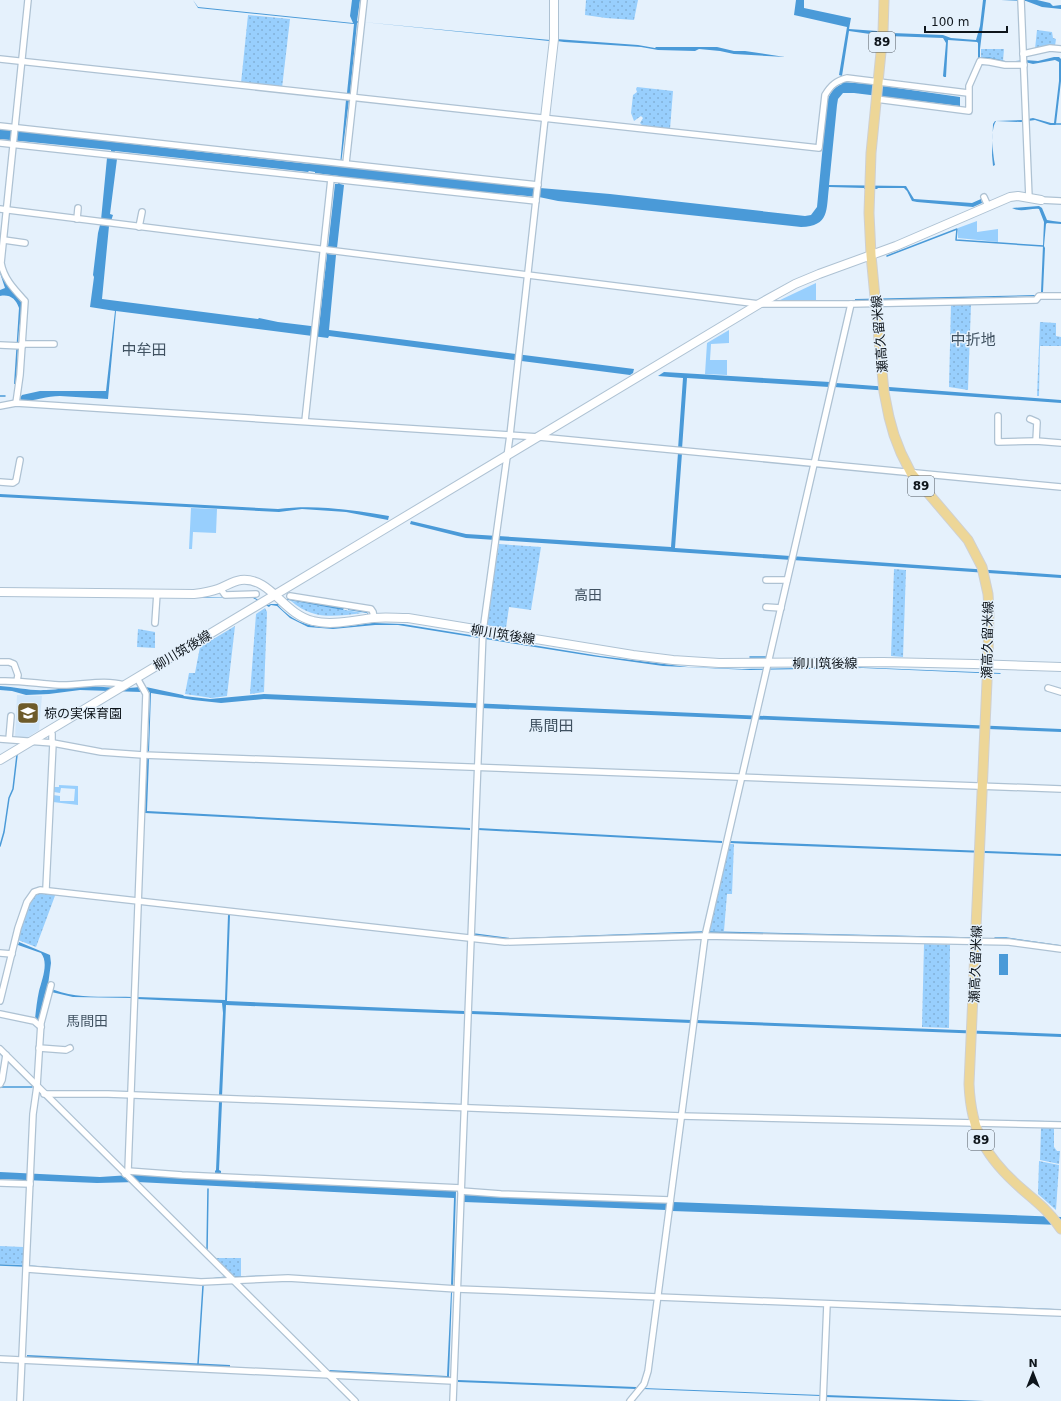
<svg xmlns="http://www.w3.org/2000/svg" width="1061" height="1401" font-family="'DejaVu Sans','Noto Sans JP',sans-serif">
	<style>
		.built { fill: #d2e7fa }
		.grass { fill: url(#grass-dots) }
		.green { fill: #98cffd }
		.water { fill: #4a9ad8 }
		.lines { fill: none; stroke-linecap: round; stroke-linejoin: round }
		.stream { stroke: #4a9ad8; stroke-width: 1.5 }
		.street-casing { stroke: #aec2d3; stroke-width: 8 }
		.secondary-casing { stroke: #aec2d3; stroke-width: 10 }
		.primary-casing { stroke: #cfd0d1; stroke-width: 11 }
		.street { stroke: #fff; stroke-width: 5.5 }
		.secondary { stroke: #fff; stroke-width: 8 }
		.primary { stroke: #edd697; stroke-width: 9 }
		.labels { text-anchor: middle; stroke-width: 3; stroke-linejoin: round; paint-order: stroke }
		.shield { fill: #e5f1fc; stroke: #4e575e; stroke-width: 1 }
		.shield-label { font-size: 12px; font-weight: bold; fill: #0e151b }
		.street-label { font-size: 13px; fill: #0e151b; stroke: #e5f1fc }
		.poi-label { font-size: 13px; fill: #0e151b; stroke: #e5f1fc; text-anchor: start }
		.neighbourhood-label { font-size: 14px; fill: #405261; stroke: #e5f1fc }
		.quarter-label { font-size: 15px; fill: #405261; stroke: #e5f1fc }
	</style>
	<defs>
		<pattern id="grass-dots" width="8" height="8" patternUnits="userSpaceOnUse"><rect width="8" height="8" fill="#98cffd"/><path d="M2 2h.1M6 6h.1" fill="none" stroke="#82b1d8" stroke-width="1.8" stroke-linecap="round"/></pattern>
	</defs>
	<rect width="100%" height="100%" fill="#e5f1fc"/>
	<path class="built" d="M17,695L42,696L39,730L25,739L15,738Z"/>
	<g class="grass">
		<path d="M586,0H638L634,20L606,18L585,15Z"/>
		<path d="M248,15L290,19L282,88L241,83Z"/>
		<path d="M1037,30L1052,32L1053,38L1056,39L1055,46L1035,49Z"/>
		<path d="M981,49H1004L1003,61L988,58H981Z"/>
		<path d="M637,87L673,91L670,129L643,126L640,123L643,118L641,116L634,121L631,113L633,95L637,92L636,89Z"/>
		<path d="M951,304H971L968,390L949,387Z"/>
		<path d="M1040,322L1056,323V336L1061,337V346H1040L1039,396H1037Z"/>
		<path d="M499,544L541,547L531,610L509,607L506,628L486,625Z"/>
		<path d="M894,569L906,570L903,657L891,656Z"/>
		<path d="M291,601H292L363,613C336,616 314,621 291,601Z"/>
		<path d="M265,608L267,612L264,692L250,694L256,614Z"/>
		<path d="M235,626L227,696L212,698L185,694L189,673H195L200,647Z"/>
		<path d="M138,629L155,632V648L137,647Z"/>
		<path d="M729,844H734L732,894H727L724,931H709Z"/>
		<path d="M56,893L36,947L18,940C19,930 27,898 37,894C42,892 51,894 56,893Z"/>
		<path d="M924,944L950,945L949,1028L922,1027Z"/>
		<path d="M1041,1128H1054V1147L1057,1151H1060L1059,1164L1040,1160Z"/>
		<path d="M1039,1161L1059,1165L1056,1210L1038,1194Z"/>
		<path d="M0,1246L23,1247V1265L0,1264Z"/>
		<path d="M214,1258H241V1276H231Z"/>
	</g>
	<g class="green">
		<path d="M977,221V232L998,229V242L958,238V228Z"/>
		<path d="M816,283V302L778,301Z"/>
		<path d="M729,330V343L711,344L710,360H727V375L705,374L707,343Z"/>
		<path d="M191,508L217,509L216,533L193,532L192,549H189Z"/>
		<path d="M59,785L78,786V805L53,802V795L60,796V801H74L75,789L61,788L60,793L54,792V787H59Z"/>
	</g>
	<g class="water">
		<path d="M193,0L198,7L353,23L350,16L352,0H360L357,21H359V23H357L350,94L347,93L354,24L198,8Z"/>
		<path d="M796,0H804V8L851,18L849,29L877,31V35L849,31L842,76L839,75L847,27L794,15Z"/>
		<path d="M983,0H986L980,49V58H978V43L977,42L948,40L946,77H944L943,76L946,43L943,38L888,36L889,32H892V33L943,35L951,38L976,40L980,26Z"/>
		<path d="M1001,0H1037L1050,3L1053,6L1061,5V9L1042,7L1026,1Z"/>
		<path d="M363,22L550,40L549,41Z"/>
		<path d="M556,39L638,45L655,48L656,47H717L734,51H745L785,57L734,54L720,51L699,49L695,51L658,50L641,47L564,42L557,41Z"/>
		<path d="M1054,57H1059L1061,59V81L1056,124L1055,125H1050L1035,120L1021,122L996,121C990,130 993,155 995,165L993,166L992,155L993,124L995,121L1023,120L1033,118L1051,123H1054L1059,81V62L1055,60L1033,64L1021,61L1015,63L1006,62L1025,60L1038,61Z"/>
		<path d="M842,82L869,84L960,97V106L854,93H843L838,99L837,105L829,185L906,186L914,199L972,203L981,199L982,203L973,207L917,202L912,201L907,191L904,188H878L877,189H864V188L829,187C826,210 830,226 801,227L558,201L539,197L416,186V184L341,177L339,176L315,173V172L309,171L308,172L115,151L114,153L111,152V150L0,139V129L310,164L340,165L346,100H349L341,164L540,188L610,194L805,216L811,215L817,207L827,102C830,93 833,88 842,84Z"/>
		<path d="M110,157L117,159L110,214L113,215L111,221L101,220L107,158H110Z"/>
		<path d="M338,183H340V184L344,185L337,248L328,247L335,184H338Z"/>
		<path d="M1039,206L1042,208L1047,220L1053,221L1061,222V224L1047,223L1046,224L1044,246L1045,248L1043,292H1041L1044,222L1039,209C1030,208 1021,213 1012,208Z"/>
		<path d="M100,225L109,226L102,299L258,319L259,318L278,322L319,327L327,254L336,255L329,330L634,369L633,373L630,375L329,336L328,338L116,311L108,399C92,398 76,397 60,396C47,396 35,401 22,401L20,398L22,395L40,391H106L115,311L90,307L94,277L93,275L98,233Z"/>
		<path d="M0,273L12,290L21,300L23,306L19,329L16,384H14L19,308C16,299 10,294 0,296V290L5,288Z"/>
		<path d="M1035,295V296L855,301V299Z"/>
		<path d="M664,372L830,382L829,387L687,378L682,449H678L683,378L658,376Z"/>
		<path d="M836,383L1061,400V403L834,387Z"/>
		<path d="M678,453H682L675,548L1061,575V578L466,538L410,524L411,521L466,534L671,547Z"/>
		<path d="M0,494L278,509C316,504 351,510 389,516L388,520L346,512L302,509L279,512L19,498L0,497Z"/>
		<path d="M177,597L255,598L268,605L271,604H277L288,599L344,608L343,610L288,600L278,605C304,635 337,628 372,623L367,613L348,610V609L367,612L374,623L403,624L600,656L688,667L742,669L853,667L1000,673L1001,674L863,668L750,670L663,666L591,656L398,625H375L333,629L308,627L290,618L277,606L271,605L269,607L253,598H177Z"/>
		<path d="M0,686C16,687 30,691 46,690C58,690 71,686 83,686C101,686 121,690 139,687L141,692L80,690L49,694L26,695L12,691L0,690Z"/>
		<path d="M146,687L183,695L184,696L210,699L264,694L1061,729V732L264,699L221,703L193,700L151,693L149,752L148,751L150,693Z"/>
		<path d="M147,757L149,758L147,811L470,828V830L145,813Z"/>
		<path d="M478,828L722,841V843L478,830Z"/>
		<path d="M730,841L1061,854V856L749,844L730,843Z"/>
		<path d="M228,915H230L227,1001L464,1011L465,1014L226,1005L222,1097L219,1096L223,1013L222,1003L137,999V997L225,1000Z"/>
		<path d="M19,942L50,955L51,963L48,985V987C72,1000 105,996 132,997V998L73,997L47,991L45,994L39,1018L37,1020L35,1019C36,1010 37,1000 39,991C42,979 49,963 41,953L18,945Z"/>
		<rect x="999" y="954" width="9" height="21"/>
		<path d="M471,1011L692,1020L691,1023L472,1014Z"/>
		<path d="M696,1020L1061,1034V1037L696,1023Z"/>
		<path d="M219,1102H222L219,1170L221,1171V1174H218V1180L456,1191L453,1287L451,1286L454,1198L137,1182L97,1183L0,1179V1172L100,1177L130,1175L132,1173L217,1180V1174H215V1171L216,1170Z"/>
		<path d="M464,1195L667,1202L666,1210L464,1202Z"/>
		<path d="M673,1202L1061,1217V1225L672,1211Z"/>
		<path d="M451,1292H452L449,1376L450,1378L329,1372V1370L447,1376Z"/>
		<path d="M27,1355L230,1365V1367L27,1357Z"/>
		<path d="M458,1380L636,1387V1389L458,1382Z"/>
		<path d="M643,1388L821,1395L820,1396L643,1389Z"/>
		<path d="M825,1395L985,1401H943L825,1397Z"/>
	</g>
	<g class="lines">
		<g class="stream">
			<path d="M980,58H989L1006,62"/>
			<path d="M1055,124H1061"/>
			<path d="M887,256L957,229L956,240L1043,246"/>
			<path d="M0,396H5"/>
			<path d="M750,657H766"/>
			<path d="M0,846L4,832L9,798L13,789L17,755"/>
			<path d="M476,885L478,830"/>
			<path d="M710,932L972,938"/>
			<path d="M474,933V934L511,939L702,932"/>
			<path d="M995,938H1006L1061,946"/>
			<path d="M0,1087H32"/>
			<path d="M423,1103L463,1105"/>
			<path d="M993,1121L1061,1122"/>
			<path d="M207,1251L208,1189"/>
			<path d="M0,1265L24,1266"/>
			<path d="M28,1266L116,1273"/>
			<path d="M233,1277L273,1276"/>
			<path d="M211,1279L227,1277"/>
			<path d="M888,1303L1061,1310"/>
			<path d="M198,1364L203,1286"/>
		</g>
		<g class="street-casing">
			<g id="street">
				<path d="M1021,0L1029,198"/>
				<path d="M1023,54L1050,48L1061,49"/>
				<path d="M0,59L819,148L825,95C831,85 836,81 847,78L968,93"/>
				<path d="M876,99L969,111V86L980,61L990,62L1005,65H1024"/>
				<path d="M0,126L538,185"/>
				<path d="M0,143L536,201"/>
				<path d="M346,163L364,0"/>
				<path d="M984,197L988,206"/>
				<path d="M1041,200L1061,201"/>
				<path d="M0,209L759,304H851L1036,300L1039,296H1061"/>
				<path d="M77,219L78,208"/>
				<path d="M139,227L142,212"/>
				<path d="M4,240L25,243"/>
				<path d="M22,344H54"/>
				<path d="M0,345L22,346"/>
				<path d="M16,403L20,375L25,301C14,289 4,279 1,263L28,0"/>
				<path d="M0,406L16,403L539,437L1061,487"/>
				<path d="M998,416V442L1036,441L1061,443"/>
				<path d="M1030,419L1037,422L1036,441"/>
				<path d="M305,421L331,179"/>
				<path d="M0,482L13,483L16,481L20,460"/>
				<path d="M766,580H787"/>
				<path d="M220,588L225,595L256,594"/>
				<path d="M290,596L371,609L373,612L374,618"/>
				<path d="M766,607L781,608"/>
				<path d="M155,623L157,593"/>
				<path d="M0,662H9L14,664L18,675L17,681"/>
				<path d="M0,681C20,680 39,684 59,685C80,686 103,679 124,685"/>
				<path d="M1048,688L1061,692"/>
				<path d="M49,730L52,734V743"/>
				<path d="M0,739L53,743L101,752L143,755L1061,789"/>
				<path d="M9,739L11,716"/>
				<path d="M46,889L53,743"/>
				<path d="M0,953L12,954"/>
				<path d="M0,1001L18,928L27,902L34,892L40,890L505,942L705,936L1009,942L1061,949"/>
				<path d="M0,1014L34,1021L41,1027"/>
				<path d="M39,1048L66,1050L70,1048"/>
				<path d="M0,1049L355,1401"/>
				<path d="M0,1084L2,1080L6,1055"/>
				<path d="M44,1094H108L681,1116L1061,1125"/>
				<path d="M128,1171L182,1175L461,1188"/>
				<path d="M125,1174L128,1171L146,694L137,678"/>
				<path d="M0,1183L30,1184"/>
				<path d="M461,1191L501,1194L670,1200"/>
				<path d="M27,1269L201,1282L288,1278L457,1289L1061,1313"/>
				<path d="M0,1359L453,1381"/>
				<path d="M20,1401L33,1114L37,1086L41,1023L51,985"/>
				<path d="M453,1401L483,631L510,435L545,118"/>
				<path d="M630,1401L644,1384L648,1371L705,936L851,304"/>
				<path d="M823,1401L827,1304"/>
			</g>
		</g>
		<g class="secondary-casing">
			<g id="secondary">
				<path d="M545,118L554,39V0"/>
				<path d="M0,592L194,594C202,593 210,592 218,589C226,586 233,581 241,580C271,577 283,614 313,621C332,626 354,620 374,618C385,617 396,618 408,618L633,655L673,660L719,663L883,662L974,664L1061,667"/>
				<path d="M0,760C252,607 507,457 759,304L795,284L819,274L896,246L1010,197L1018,196L1041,200"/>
			</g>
		</g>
		<g class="primary-casing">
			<path id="primary" d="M884,0L883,32L871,153L869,213L871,255L884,392L889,417L894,435L901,453L911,473L968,540L982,567L988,594L989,609L988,659L969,1084C971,1133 987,1159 1023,1190C1038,1203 1050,1212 1061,1229"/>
		</g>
		<use href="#street" class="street"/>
		<use href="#secondary" class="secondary"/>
		<use href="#primary" class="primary"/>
	</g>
	<defs>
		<g id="school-square" transform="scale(1.15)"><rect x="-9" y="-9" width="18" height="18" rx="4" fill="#6d5a29" stroke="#e5f1fc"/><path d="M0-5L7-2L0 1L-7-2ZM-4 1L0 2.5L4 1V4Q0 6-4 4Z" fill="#fff"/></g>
	</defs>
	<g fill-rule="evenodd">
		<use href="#school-square" x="28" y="713"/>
	</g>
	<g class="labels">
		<g class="shield">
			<rect x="869" y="32" width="26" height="20" rx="3"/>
			<rect x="908" y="476" width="26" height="20" rx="3"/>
			<rect x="968" y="1130" width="26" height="20" rx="3"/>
		</g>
		<g class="shield-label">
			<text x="882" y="46">89</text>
			<text x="921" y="490">89</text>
			<text x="981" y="1144">89</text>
		</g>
		<g class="street-label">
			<text transform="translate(879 334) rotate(-95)" y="5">瀬高久留米線</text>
			<text transform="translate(503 634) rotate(9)" y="5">柳川筑後線</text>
			<text transform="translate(987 640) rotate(-89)" y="5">瀬高久留米線</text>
			<text transform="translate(182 650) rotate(-31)" y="5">柳川筑後線</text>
			<text x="825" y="668">柳川筑後線</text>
			<text transform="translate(975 964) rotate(-88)" y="5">瀬高久留米線</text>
		</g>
		<g class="poi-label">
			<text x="44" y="718">椋の実保育園</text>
		</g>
		<g class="neighbourhood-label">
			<text x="588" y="600">高田</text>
			<text x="87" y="1026">馬間田</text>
		</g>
		<g class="quarter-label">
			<text x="973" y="345">中折地</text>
			<text x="144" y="355">中牟田</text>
			<text x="551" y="731">馬間田</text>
		</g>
	</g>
	<g transform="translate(1033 1373)" stroke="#e5f1fc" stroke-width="3" paint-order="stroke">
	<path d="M0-3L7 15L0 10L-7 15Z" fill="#0e151b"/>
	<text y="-6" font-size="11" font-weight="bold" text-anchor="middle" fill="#0e151b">N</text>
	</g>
	<path d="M925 26v6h82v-6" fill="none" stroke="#0e151b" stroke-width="2"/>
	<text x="931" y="26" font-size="12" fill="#0e151b" stroke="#e5f1fc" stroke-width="3" paint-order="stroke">100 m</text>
</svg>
